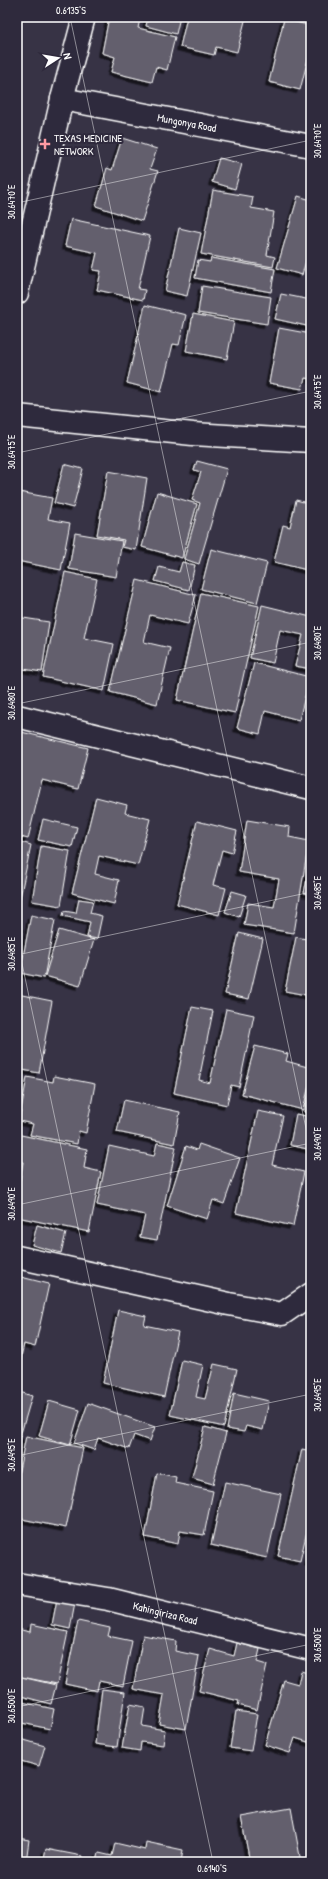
<svg xmlns="http://www.w3.org/2000/svg" width="328" height="1879" font-family="'Patrick Hand',sans-serif">
	<style>
		.building { fill: #635f6d; stroke: #fff; filter: url(#shadow) }
		.lines { fill: none; stroke-linecap: round; stroke-linejoin: round }
		.minor-casing { stroke: #fff; stroke-width: 25 }
		.minor { stroke: #2f2a3d; stroke-width: 22 }
		.ticks { fill: none; stroke: #fff; stroke-width: 1; stroke-opacity: 0.45 }
		.poi-dot { fill: #ff9aa2; stroke: #2f2a3d; stroke-width: 1.5 }
		.labels { text-anchor: middle; stroke-width: 4; stroke-linejoin: round; paint-order: stroke }
		.street-label { font-size: 11px; fill: #fff; stroke: #2f2a3d }
		.poi-label { font-size: 11px; fill: #fff; stroke: #2f2a3d; text-anchor: start }
		.neatline { fill: none; stroke: #fff; stroke-width: 1.5 }
		.ticks-label { font-size: 10px; text-anchor: middle; fill: #fff }
	</style>
	<defs>
		<filter id="shadow"><feDropShadow dx="-3.5" dy="3.5" stdDeviation="0" flood-color="#0009"/></filter>
	</defs>
	<rect width="100%" height="100%" fill="#373345"/>
	<filter id="ink" filterUnits="userSpaceOnUse"><feTurbulence type="fractalNoise" baseFrequency=".025" numOctaves="2"/><feDisplacementMap in="SourceGraphic" scale="8" xChannelSelector="R" yChannelSelector="G"/><feConvolveMatrix kernelMatrix="1 2 1 2 8 2 1 2 1" color-interpolation-filters="sRGB"/></filter>
	<g filter="url(#ink)">
		<g class="building">
			<path d="M109,17H132L140,19L138,28L175,37L167,70L156,67L152,82L111,72L115,57L102,53Z"/>
			<path d="M148,17H180L176,34L146,26Z"/>
			<path d="M187,17H246L237,52L216,47L214,55L180,47Z"/>
			<path d="M284,19L311,26V47L300,90L269,82Z"/>
			<path d="M122,138L157,149L150,169L158,171L142,221L96,206L107,168L112,170Z"/>
			<path d="M219,158L242,164L235,189L212,182Z"/>
			<path d="M213,190L253,197L251,208L274,212L267,255L275,257L273,267L201,254Z"/>
			<path d="M298,196L311,200V259L307,257L302,275L277,268Z"/>
			<path d="M71,219L150,236L138,289L145,290L143,300L97,290L101,271L93,270L97,253L65,246Z"/>
			<path d="M179,228L201,233L187,296L165,291Z"/>
			<path d="M211,258L275,269L271,292L195,278L198,260L210,262Z"/>
			<path d="M202,286L271,297L267,324L198,313Z"/>
			<path d="M281,294L311,300V327L275,319Z"/>
			<path d="M145,305L186,315L179,345L173,344L161,392L127,383Z"/>
			<path d="M193,314L234,322L227,359L186,351Z"/>
			<path d="M279,328L311,334V379L305,378L302,389L269,383Z"/>
			<path d="M197,461L227,469L199,564L184,559L200,503L192,500L201,472L194,470Z"/>
			<path d="M64,464L83,469L73,508L54,503Z"/>
			<path d="M108,471L147,478L136,550L122,547L124,540L97,535Z"/>
			<path d="M19,492L52,498L48,519L70,523L61,570L17,561V504Z"/>
			<path d="M157,492L197,504L182,558L142,547Z"/>
			<path d="M296,500L311,504V571L274,562L283,525L290,527Z"/>
			<path d="M75,533L122,541L116,577L69,569Z"/>
			<path d="M211,549L267,563L257,603L201,589Z"/>
			<path d="M182,562L195,565L189,590L155,581L159,567L179,572Z"/>
			<path d="M65,572L97,579L84,638L114,644L104,691L43,677Z"/>
			<path d="M137,580L196,595L188,624L150,615L144,642L170,648L157,704L110,692Z"/>
			<path d="M201,593L259,606L235,713L177,700Z"/>
			<path d="M262,605L311,617V669L295,666L303,635L280,630L273,663L250,658Z"/>
			<path d="M17,617L49,622L42,672L17,668Z"/>
			<path d="M254,663L310,677L299,720L265,711L260,734L237,728Z"/>
			<path d="M17,731L88,748L78,789L42,780L28,839L17,836Z"/>
			<path d="M96,797L127,805L125,813L150,819L138,865L99,856L95,874L119,880L114,904L72,893Z"/>
			<path d="M43,819L77,827L72,847L38,840Z"/>
			<path d="M247,820L290,827L289,837L309,841L294,933L244,925L248,903L274,907L279,879L239,872Z"/>
			<path d="M197,821L237,831L232,853L222,850L213,885L226,888L219,915L177,904Z"/>
			<path d="M17,841L31,845L19,903H17Z"/>
			<path d="M41,846L70,851L61,906L32,901Z"/>
			<path d="M311,859V894L304,893Z"/>
			<path d="M232,891L246,895L239,917L225,912Z"/>
			<path d="M79,899L93,901L90,913L102,916L97,939L87,937L90,922L63,916L64,911L76,913Z"/>
			<path d="M31,915L55,920L44,978L20,973Z"/>
			<path d="M59,930L94,940L80,986L45,976Z"/>
			<path d="M239,933L263,939L249,999L225,994Z"/>
			<path d="M296,937L311,940V996L285,991Z"/>
			<path d="M17,994L52,1001L39,1073L17,1069Z"/>
			<path d="M192,1007L213,1011L199,1080L210,1083L226,1009L254,1015L239,1087L231,1085L227,1105L174,1093Z"/>
			<path d="M255,1046L288,1054L286,1061L311,1068V1077L303,1110L242,1094Z"/>
			<path d="M54,1076L95,1084L86,1133L79,1131L77,1144L30,1135L33,1124L19,1121L27,1077L53,1082Z"/>
			<path d="M311,1085V1114L304,1112Z"/>
			<path d="M17,1091L20,1092L17,1109Z"/>
			<path d="M124,1100L180,1112L174,1144L117,1132Z"/>
			<path d="M258,1111L283,1116L272,1165L304,1172L293,1226L236,1213Z"/>
			<path d="M296,1114L311,1117V1150L290,1145Z"/>
			<path d="M21,1135L87,1149L84,1168L101,1172L89,1232L17,1217V1179L20,1180L23,1162L17,1161Z"/>
			<path d="M157,1143L176,1147L157,1240L140,1237L145,1215L97,1205L109,1146L154,1156Z"/>
			<path d="M199,1144L240,1158L224,1204L213,1200L207,1219L167,1206L186,1146L197,1150Z"/>
			<path d="M37,1225L66,1233L61,1253L32,1245Z"/>
			<path d="M17,1276L49,1284L35,1347L24,1344L19,1366L17,1365Z"/>
			<path d="M118,1310L146,1316L144,1325L178,1332L164,1397L103,1383Z"/>
			<path d="M182,1360L203,1365L196,1397L205,1399L214,1364L237,1369L224,1427L170,1415Z"/>
			<path d="M17,1391L32,1396L17,1447Z"/>
			<path d="M234,1393L269,1401L263,1430L246,1426L244,1432L227,1429Z"/>
			<path d="M49,1401L80,1410L70,1445L39,1436Z"/>
			<path d="M88,1403L155,1427L150,1441L134,1435L129,1449L98,1438L94,1450L74,1443Z"/>
			<path d="M205,1427L226,1433L213,1484L192,1478Z"/>
			<path d="M26,1436L83,1448L66,1528L17,1518V1480Z"/>
			<path d="M302,1449L311,1451V1514L300,1561L278,1556Z"/>
			<path d="M157,1473L176,1477L175,1483L213,1491L204,1535L180,1531L178,1544L145,1537Z"/>
			<path d="M225,1482L281,1494L267,1558L211,1545Z"/>
			<path d="M311,1547V1563L307,1562Z"/>
			<path d="M58,1594L76,1598L70,1629L52,1625Z"/>
			<path d="M78,1621L110,1628L108,1636L132,1641L123,1686L99,1681L97,1691L65,1684Z"/>
			<path d="M31,1624L68,1632L57,1684L17,1676V1629L30,1632Z"/>
			<path d="M143,1635L176,1641L175,1651L199,1656L186,1729L159,1724L164,1695L133,1689Z"/>
			<path d="M237,1643L260,1649L257,1662L267,1665L257,1710L238,1705L239,1701L199,1691L210,1649L234,1656Z"/>
			<path d="M301,1671L311,1674V1743L295,1738L290,1753L265,1745L284,1680L298,1684Z"/>
			<path d="M17,1676L56,1685L51,1704L17,1695Z"/>
			<path d="M102,1689L125,1692L117,1747L95,1744Z"/>
			<path d="M17,1701L54,1709L50,1729L17,1722Z"/>
			<path d="M130,1704L145,1707L142,1726L165,1730L163,1745L141,1742L140,1751L122,1748Z"/>
			<path d="M236,1711L257,1714L251,1751L230,1748Z"/>
			<path d="M17,1738L45,1746L39,1766L17,1760Z"/>
			<path d="M291,1808L301,1862H250L241,1817Z"/>
			<path d="M17,1826H20L18,1838L29,1840L26,1862H17Z"/>
			<path d="M146,1842L183,1850L181,1862H97L99,1853L112,1856L115,1843L145,1850Z"/>
			<path d="M46,1849L82,1856L81,1862H43Z"/>
		</g>
		<g class="lines">
			<g class="minor-casing">
				<g id="minor">
					<path id="s1" d="M62,99L311,146"/>
					<path d="M17,293L62,99L84,17"/>
					<path d="M17,416L193,434L311,441"/>
					<path d="M17,716L311,788"/>
					<path d="M17,1257L229,1304L282,1314L311,1294"/>
					<path id="s2" d="M17,1584L108,1599L311,1649"/>
				</g>
			</g>
			<use href="#minor" class="minor"/>
		</g>
	</g>
	<path class="ticks" d="M70,17L311,1152M17,203L311,140M17,453L311,391M17,704L311,642M17,940L213,1862M17,955L311,892M17,1205L311,1143M17,1456L311,1394M17,1707L311,1644"/>
	<path class="poi-dot" d="M43 138h4v4h4v4h-4v4h-4v-4h-4v-4h4z"/>
	<g class="labels">
		<g class="street-label">
			<text dy="4" stroke="none"><textPath href="#s1" startOffset="127">Mungonya Road</textPath></text>
			<text dy="4" stroke="none"><textPath href="#s2" startOffset="151">Kahingiriza Road</textPath></text>
		</g>
		<g class="poi-label">
			<text x="54" y="142">TEXAS MEDICINE<tspan x="54" dy="13">NETWORK</tspan></text>
		</g>
	</g>
	<rect width="328" height="1879" fill="none" stroke="#2f2a3d" stroke-width="44"/>
	<g transform="translate(58 58) rotate(78)" stroke="#2f2a3d" stroke-width="3" paint-order="stroke">
	<path d="M0-3L7 15L0 10L-7 15Z" fill="#ffffff"/>
	<text y="-6" font-size="11" font-weight="bold" text-anchor="middle" fill="#ffffff">N</text>
	</g>
	<rect x="22" y="22" width="284" height="1835" class="neatline"/>
	<g class="ticks-label">
		<text x="71" y="14">0.6135°S</text>
		<text transform="translate(317 141) rotate(-90)" y="4">30.6470°E</text>
		<text transform="translate(11 202) rotate(-90)" y="4">30.6470°E</text>
		<text transform="translate(317 392) rotate(-90)" y="4">30.6475°E</text>
		<text transform="translate(11 452) rotate(-90)" y="4">30.6475°E</text>
		<text transform="translate(317 643) rotate(-90)" y="4">30.6480°E</text>
		<text transform="translate(11 703) rotate(-90)" y="4">30.6480°E</text>
		<text transform="translate(317 893) rotate(-90)" y="4">30.6485°E</text>
		<text transform="translate(11 954) rotate(-90)" y="4">30.6485°E</text>
		<text transform="translate(317 1144) rotate(-90)" y="4">30.6490°E</text>
		<text transform="translate(11 1204) rotate(-90)" y="4">30.6490°E</text>
		<text transform="translate(317 1395) rotate(-90)" y="4">30.6495°E</text>
		<text transform="translate(11 1455) rotate(-90)" y="4">30.6495°E</text>
		<text transform="translate(317 1645) rotate(-90)" y="4">30.6500°E</text>
		<text transform="translate(11 1706) rotate(-90)" y="4">30.6500°E</text>
		<text x="212" y="1872">0.6140°S</text>
	</g>
</svg>
